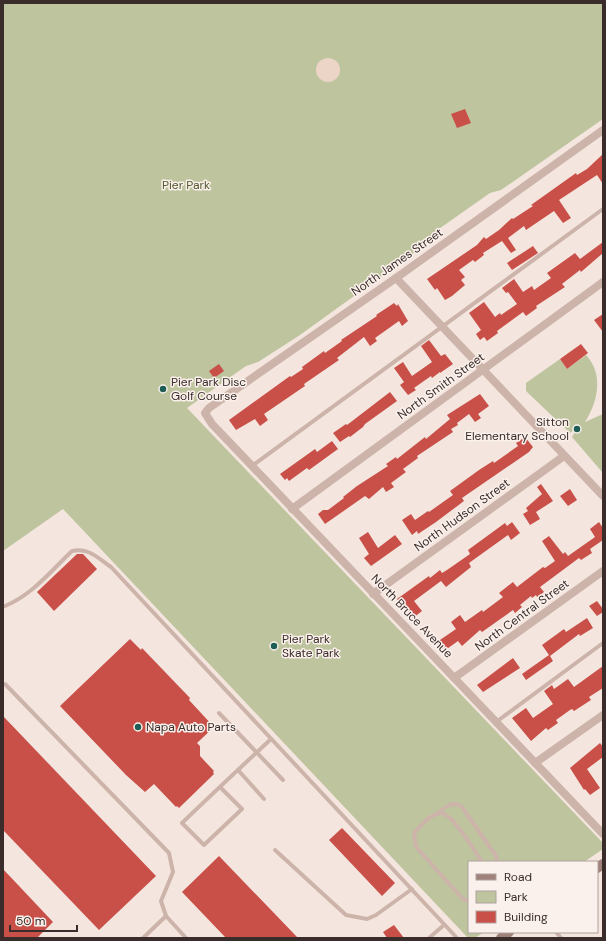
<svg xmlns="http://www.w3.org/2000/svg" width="606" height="941" font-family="'DM Sans',sans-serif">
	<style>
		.green { fill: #bec49e }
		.plaza { fill: #ecd4c6 }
		.building { fill: #c95048 }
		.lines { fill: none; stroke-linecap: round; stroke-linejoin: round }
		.lane { stroke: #cdb4aa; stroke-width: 4 }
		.street { stroke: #cdb4aa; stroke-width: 8 }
		.secondary { stroke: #a1827b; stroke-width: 10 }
		.poi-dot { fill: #1e5d56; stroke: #fbf1ec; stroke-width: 1.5 }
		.labels { text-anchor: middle; stroke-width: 3; stroke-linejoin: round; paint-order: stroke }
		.park-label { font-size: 12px; fill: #51592d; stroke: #fbf1ec }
		.street-label { font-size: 12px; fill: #3a2c2a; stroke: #fbf1ec }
		.poi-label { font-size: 12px; fill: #3a2c2a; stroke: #fbf1ec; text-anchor: start }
	</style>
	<rect width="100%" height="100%" fill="#f4e6df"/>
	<g class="green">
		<path d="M3,3H603V119L501,190L490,193L436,231V237L300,335L258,362L246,366L187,408L603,843V849L584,862H469V932H484L475,938H468L63,509L3,551Z"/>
		<path d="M586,355C604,374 598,402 585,422L603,414V473L572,437L578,427L570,433L526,391V383L560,359L567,369Z"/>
	</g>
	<circle class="plaza" cx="328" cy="70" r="12"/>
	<g class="building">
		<path d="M465,109L471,123L457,128L451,114Z"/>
		<path d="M603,154V184L597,175L559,200L571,218L563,223L554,211L526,230L524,226L508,238L516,250L511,253L502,241L483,253L484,255L475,262L473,260L459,270L465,277L461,280L465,285L452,296L445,300L437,288L435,290L427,279L477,245L484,237L486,239L499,230L512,218L513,219L533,206L531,205L576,173L577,175L587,169Z"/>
		<path d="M603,242V253L581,272L580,270L562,284L565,287L536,306L537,308L526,316L523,312L497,331L498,333L487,341L484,337L480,340L476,334L481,330L469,313L484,302L495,317L500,313L501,315L517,304L508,292L506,293L502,288L514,279L523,292L532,286L534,290L551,278L547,273L575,253L580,259Z"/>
		<path d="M533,246L538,253L512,270L507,263Z"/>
		<path d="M394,303L397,306L398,304L408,321L402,326L399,321L375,338L377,341L370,346L364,337L337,358L339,360L304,384L305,386L264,414L268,420L260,426L255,419L236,430L229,420L290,376L291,377L303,369L302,367L324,351L325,353L342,341L341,340L377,316L376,315Z"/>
		<path d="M603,314V332L594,320Z"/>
		<path d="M429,340L441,356L445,354L453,364L440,373V372L432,378L431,376L414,388L416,390L408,395L400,385L404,382L394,368L403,362L412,376L432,362L421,346Z"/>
		<path d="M581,344L588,353L567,369L560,359Z"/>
		<path d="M219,364L224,371L214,378L209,371Z"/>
		<path d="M390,392L397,401L365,424L363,427L350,437L349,436L340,442L333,433L346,424L347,425Z"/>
		<path d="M480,394L489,406L478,414L481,418L475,422L469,414L457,423L458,425L451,429L453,432L417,456L418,458L403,469L406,472L391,483L394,487L386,492L383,487L369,499L365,496L325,524L318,514L323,510H328L344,498L343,497L357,486L388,466L386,464L396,457L397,459L425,437L426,439L450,419L447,415Z"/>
		<path d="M525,437L533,447L529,452L462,498L464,501L436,522L418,534L417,531L412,535L402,520L411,514L415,520L428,511L429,512L453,495L450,491L479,470L493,461L494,463L518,446L516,443Z"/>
		<path d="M332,441L338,449L309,470L307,468L289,481L287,478L285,480L280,474L315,449L317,452Z"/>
		<path d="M541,484L553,501L536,512L540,519L530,525L523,514L528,511L526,508L542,494L537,487Z"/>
		<path d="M570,489L577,500L568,506L560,496Z"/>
		<path d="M512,522L520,533L511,540L508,535L469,563L471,567L446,587L441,581L414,601L422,611L413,618L404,606L403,607L397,599L429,576L430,578L440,570L442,573L447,570L470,554L468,550L505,523L507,526Z"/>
		<path d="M599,522L603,528V540L590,549L592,553L581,560L579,558L540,587L544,592L537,597L536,595L532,598L531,596L520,605L522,607L515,613L513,610L482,632L480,630L462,646L458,641L444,651L437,642L456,629L451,622L460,615L465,622L482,610L483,612L503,597L499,593L513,582L517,587L543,567L545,568L555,561L542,541L549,536L563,554L565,552L568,556L595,537L590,529Z"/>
		<path d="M368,532L378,548L395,535L402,544L371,566L364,558L369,554L359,538Z"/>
		<path d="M77,554H83L97,569L54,611L37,592Z"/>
		<path d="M597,601L603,609V612L597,616L589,606Z"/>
		<path d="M587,618L593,628L580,636L579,634L550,656L553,661L526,680L522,674L549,655L542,645L564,629L566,632Z"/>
		<path d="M130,639L141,650L142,648L190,698L189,700L214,727L197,743L200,746V756L214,771L213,772L214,774L179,808L177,806L176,807L154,784L145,792L126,775L60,706Z"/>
		<path d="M513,658L520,668L483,692L477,685Z"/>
		<path d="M603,666V688L589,697L591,700L574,711L572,709L570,710L556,720L558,723L548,730L546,728L531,741L512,718L526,708L533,718L553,704L544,691L552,685L554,689L568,679L574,687Z"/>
		<path d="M3,716L156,876L99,930L3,830Z"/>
		<path d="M600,743L603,747V757L587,769L600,788L590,795L585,789L584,790L570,768Z"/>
		<path d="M342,828L395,883L382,896L329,840Z"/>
		<path d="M219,856L298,938H226L182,892Z"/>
		<path d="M3,869L53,922L37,938H3Z"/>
		<path d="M394,925L404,938H387L383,932Z"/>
	</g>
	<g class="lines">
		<g class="lane">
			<path d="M252,466L603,209"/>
			<path d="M5,606C32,595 51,571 72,551C88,547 98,558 111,567L457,938"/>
			<path d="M5,684L169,853L173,872L161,901L166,916L186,938"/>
			<path d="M219,713L283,780"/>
			<path d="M496,722L603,643"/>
			<path d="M238,770L264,799"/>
			<path d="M220,787L242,809L204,845L182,823C211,795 241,767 271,739"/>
			<path d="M437,814C445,807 452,800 462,807L496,856L497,862"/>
			<path d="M275,850L346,915L367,919L376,915L412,889"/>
			<path d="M469,902L462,898L416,847L414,833C421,826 430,814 441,813C452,813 476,853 482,862"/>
			<path d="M556,932L561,938"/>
			<path d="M143,938L166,916"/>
			<path d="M429,938L444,925"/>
		</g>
		<g class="street">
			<path d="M603,130L396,278L209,408L205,413L212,424L603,834"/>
			<path d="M396,278L603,496"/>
			<path d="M292,509L603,282"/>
			<path d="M373,594L564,456"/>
			<path d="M454,678L603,571"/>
			<path d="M535,763L603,715"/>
		</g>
		<g class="secondary">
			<path d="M597,868L603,864"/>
			<path d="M501,938L509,932"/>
		</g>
	</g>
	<g class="poi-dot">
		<circle cx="163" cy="389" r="4"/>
		<circle cx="577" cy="429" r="4"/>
		<circle cx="274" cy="646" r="4"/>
		<circle cx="138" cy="727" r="4"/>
	</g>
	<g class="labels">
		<g class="park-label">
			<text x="186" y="189">Pier Park</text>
		</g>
		<g class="street-label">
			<text transform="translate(397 262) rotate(-35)" y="4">North James Street</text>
			<text transform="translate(441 386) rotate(-36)" y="4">North Smith Street</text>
			<text transform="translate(462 515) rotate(-36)" y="4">North Hudson Street</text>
			<text transform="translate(522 615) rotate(-36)" y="4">North Central Street</text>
			<text transform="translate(412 616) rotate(46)" y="4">North Bruce Avenue</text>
		</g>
		<g class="poi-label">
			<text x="171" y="386">Pier Park Disc<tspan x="171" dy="14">Golf Course</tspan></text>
			<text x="569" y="426" text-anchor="end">Sitton<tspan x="569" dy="14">Elementary School</tspan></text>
			<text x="282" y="643">Pier Park<tspan x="282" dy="14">Skate Park</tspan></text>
			<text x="146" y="731">Napa Auto Parts</text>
		</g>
	</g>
	<rect width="606" height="941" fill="none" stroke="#3a2c2a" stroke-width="8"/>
	<rect x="468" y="861" width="130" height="72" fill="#fbf1ec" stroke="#aea29e"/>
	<rect x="476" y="874" width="20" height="6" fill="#a1827b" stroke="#aea29e"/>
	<text x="504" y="881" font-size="12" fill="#3a2c2a">Road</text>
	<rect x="476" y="891" width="20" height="12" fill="#bec49e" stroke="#aea29e"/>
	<text x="504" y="901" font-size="12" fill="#3a2c2a">Park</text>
	<rect x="476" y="911" width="20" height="12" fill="#c95048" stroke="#aea29e"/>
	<text x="504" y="921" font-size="12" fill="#3a2c2a">Building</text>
	<path d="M10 925v6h67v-6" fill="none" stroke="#3a2c2a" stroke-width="2"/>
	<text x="16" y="925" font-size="12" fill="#3a2c2a" stroke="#fbf1ec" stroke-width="3" paint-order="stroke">50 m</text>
</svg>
